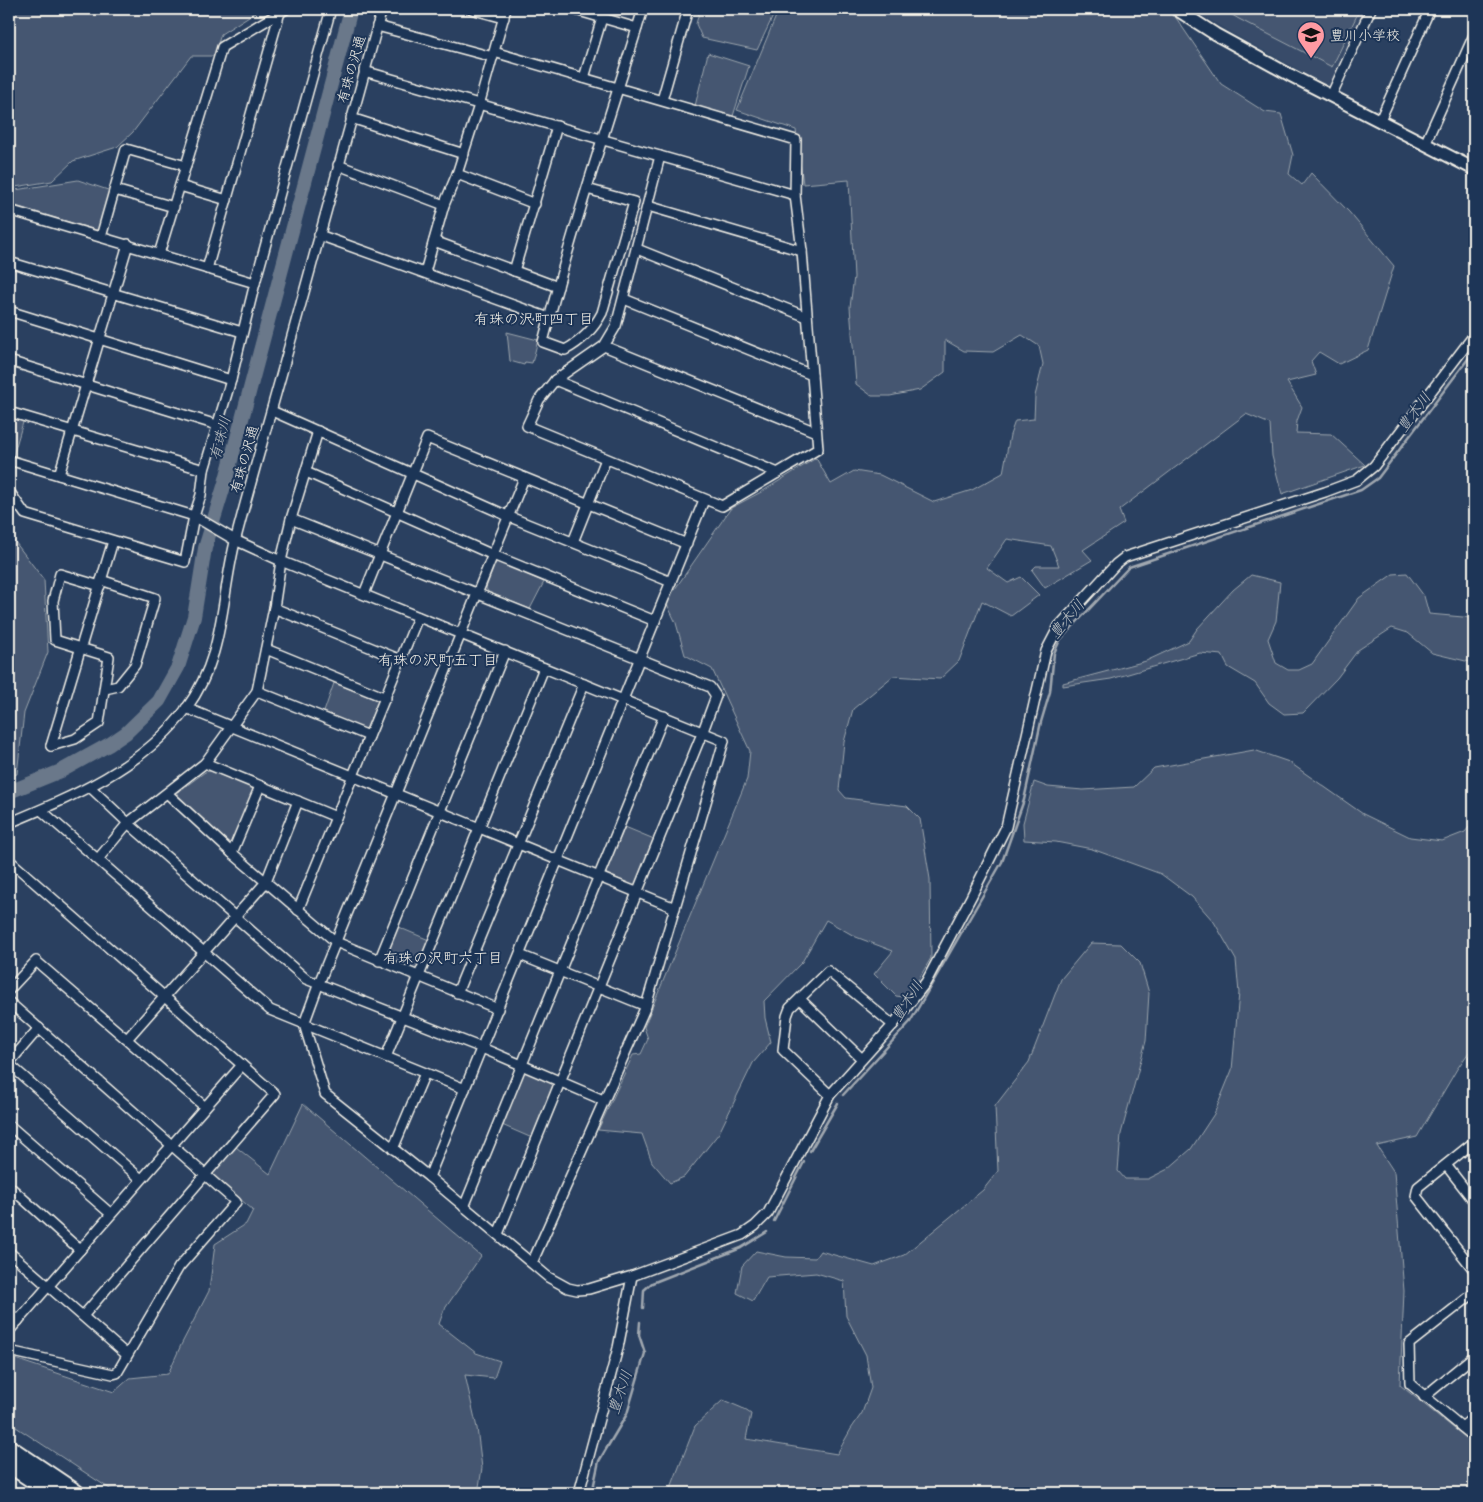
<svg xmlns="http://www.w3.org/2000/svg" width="1483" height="1502" font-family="Delius,'Klee One',sans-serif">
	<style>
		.built { fill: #374c69 }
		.green { fill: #445771; stroke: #9ca4ac }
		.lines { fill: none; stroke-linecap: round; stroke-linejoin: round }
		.stream { stroke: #a1a8b0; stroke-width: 2.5 }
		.river { stroke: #6a788a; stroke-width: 14 }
		.minor-casing { stroke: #f4f1e8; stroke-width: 12 }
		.tertiary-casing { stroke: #f4f1e8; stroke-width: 15 }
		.motorway-casing { stroke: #f4f1e8; stroke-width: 20 }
		.minor { stroke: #1d3557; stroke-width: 9 }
		.tertiary { stroke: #1d3557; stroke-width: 11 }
		.motorway { stroke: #1d3557; stroke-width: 16 }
		.labels { text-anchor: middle; stroke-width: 4; stroke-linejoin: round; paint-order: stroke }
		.poi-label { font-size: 14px; fill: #f4f1e8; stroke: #1d3557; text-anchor: start }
		.street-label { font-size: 14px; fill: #f4f1e8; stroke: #1d3557 }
		.neighbourhood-label { font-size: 15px; fill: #f4f1e8; stroke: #1d3557 }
		.water-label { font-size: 15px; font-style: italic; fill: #bdc1c2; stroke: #1d3557 }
	</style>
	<rect width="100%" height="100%" fill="#2a4060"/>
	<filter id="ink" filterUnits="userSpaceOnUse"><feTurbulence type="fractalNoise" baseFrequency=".02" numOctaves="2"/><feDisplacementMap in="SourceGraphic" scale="10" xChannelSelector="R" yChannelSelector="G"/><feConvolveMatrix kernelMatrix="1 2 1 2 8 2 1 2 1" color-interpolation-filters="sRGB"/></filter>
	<g filter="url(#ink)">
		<path class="built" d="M1191,9H1366L1332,84L1328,86L1231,33Z"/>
		<g class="green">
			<path d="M9,9H260L221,34L214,56H191L133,132L117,147L73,161L52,181L9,188Z"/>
			<path d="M700,9H775V12L757,50L702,38L696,24Z"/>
			<path d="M779,9H1170L1221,84L1265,112L1281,114L1293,155L1289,174L1302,185L1311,173L1349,212L1394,266L1368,350L1339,364L1319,352L1311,361L1316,375L1287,382L1302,407L1297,421L1296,433L1331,434L1365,465L1282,494L1272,456L1270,424L1246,414L1119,510L1124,523L1083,550L1092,560L1045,588L1032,570L1036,566H1059L1051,546L1007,539L987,568L1008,583L1021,577L1039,595L1011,616L982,601L959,661L940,679L893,676L853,709L844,742L839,790L846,798L907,806L920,819L930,879L931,958L911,992L903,997L896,996L874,974L893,951L856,937L826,920L802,962L764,1001L765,1018L771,1042L753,1063L719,1133L684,1177L670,1183L652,1162L642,1134L598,1130L633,1055L641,1054L648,1039L644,1027L747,779L750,751L712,669L685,655L676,623L666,602L731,508L763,491L816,458L831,484L854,471L880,475L934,502L972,490L1003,473L1010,435L1015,421L1034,419L1035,396L1043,364L1039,346L1022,335L993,352L964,351L945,340V372L920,390L890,396H872L856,384L850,307L854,277L849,180L803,184L796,130L737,110Z"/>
			<path d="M1222,9H1360L1332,67L1239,19Z"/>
			<path d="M708,53L749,66L733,116L695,106Z"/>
			<path d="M78,180L111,191L100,228L96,230L9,204V191Z"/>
			<path d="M507,332L538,340L532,363L525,362L524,365L510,361Z"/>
			<path d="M9,415L24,419L13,456L9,454Z"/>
			<path d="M9,534L44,580L48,652L24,713L17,774L9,776Z"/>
			<path d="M499,562L544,582L530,609L488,592L486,588L495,563Z"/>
			<path d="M1407,573L1424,596L1429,614L1474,618V663L1432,653L1408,633L1392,628L1358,650L1337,678L1303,713L1284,714L1269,703L1255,683L1228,667L1222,655L1200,653L1111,679L1063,686V683L1146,661L1189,641L1197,629L1233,590L1251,575L1280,582L1276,621L1268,639L1276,663L1288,670H1299L1312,664L1359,598L1393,574Z"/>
			<path d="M334,683L377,700L378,703L368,729L365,730L324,712Z"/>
			<path d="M1254,750L1289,762L1363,814L1410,837L1442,841L1465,832L1474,821V1045L1457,1069L1417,1137L1377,1146L1394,1172L1404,1291L1400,1385L1471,1442L1474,1443V1493H667L672,1485L695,1426L723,1400L742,1408L751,1414L746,1439L837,1454L851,1429L862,1413L871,1388L866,1355L846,1316L844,1281L816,1273L767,1277L753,1301L737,1293L742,1266L756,1251L786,1257L815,1258L820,1251L874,1266L904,1255L983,1190L998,1171L995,1106L1029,1062L1061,979L1091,943L1121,944L1140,963L1149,993L1146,1041L1121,1134L1118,1171L1125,1179H1148L1168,1169L1191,1149L1214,1114L1232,1070L1239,993L1236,960L1214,922L1192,897L1161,874L1092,849L1056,842L1024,840L1023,823L1034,782L1048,787L1083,790L1134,787L1154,768Z"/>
			<path d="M210,771L256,789L233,844H230L178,796V792L205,772Z"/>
			<path d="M625,827L654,839L636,885L634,886L607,874L605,872Z"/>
			<path d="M398,927L429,940L417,970L414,972L387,961L386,957Z"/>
			<path d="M525,1071L555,1084L532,1138L502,1125Z"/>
			<path d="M303,1104L481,1256L444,1310L439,1324L476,1353L500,1361L494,1378L465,1375L477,1428L482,1468L478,1493H116L16,1427L12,1431L9,1429V1357L114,1392L130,1378L168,1374L181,1345L209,1291L215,1244L246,1224L253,1210L214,1177L213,1172L236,1147L270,1174Z"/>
		</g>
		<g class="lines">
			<g class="stream">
				<path d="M843,1095L910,1022L1002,862L1024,800L1041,722L1050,692L1054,653L1060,640L1129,567L1361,490L1378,478L1474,351"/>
				<path d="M810,1151L838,1103"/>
				<path d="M774,1221L804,1162"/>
				<path d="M643,1308L644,1290L652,1283L741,1248L767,1232"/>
				<path d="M592,1493L599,1461L627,1414L645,1353L639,1335L640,1322"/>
			</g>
			<path class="river" d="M9,792L61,771L110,744L126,733L159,701L178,667L194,617L205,548L225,483L351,9"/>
			<g class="minor-casing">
				<g id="minor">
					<path d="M471,9L504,18"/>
					<path d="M572,9L637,28"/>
					<path d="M377,26L493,57"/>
					<path d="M494,52L796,140L795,195L802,251L818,449L722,506L527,426L539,400L555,380L604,346L616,326L660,156"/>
					<path d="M364,71L795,195"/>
					<path d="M584,78L602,18"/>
					<path d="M1331,96L1371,9"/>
					<path d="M662,100L688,9"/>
					<path d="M351,118L464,154"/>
					<path d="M1380,120L1430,9"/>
					<path d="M1425,144L1474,35"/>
					<path d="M338,165L444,205"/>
					<path d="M457,174L535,204"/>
					<path d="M180,186L227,200"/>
					<path d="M587,189L634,202L602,313C593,330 582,341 565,350L543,342C572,229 609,119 643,9"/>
					<path d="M115,190L174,207"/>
					<path d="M648,206L802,251"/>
					<path d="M9,210L255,283"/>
					<path d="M319,235L549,318"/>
					<path d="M101,237L126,149L186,166"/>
					<path d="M434,241L558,287"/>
					<path d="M637,249L807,317"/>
					<path d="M159,254L222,47L286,9"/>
					<path d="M9,262L242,332"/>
					<path d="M207,269L280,12"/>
					<path d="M514,271L557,126"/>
					<path d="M425,272L444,205L457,174L479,105L506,9"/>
					<path d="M624,299L812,375"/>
					<path d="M9,311L231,380"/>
					<path d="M604,346L816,432"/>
					<path d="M9,361L217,425"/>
					<path d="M555,380L778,473"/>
					<path d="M272,411L510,517L671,582"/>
					<path d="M9,412L204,470"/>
					<path d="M9,460L194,516L235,540L281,561L724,741L646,1006L532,1263"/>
					<path d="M306,472L493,555L655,621"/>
					<path d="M59,475L128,244"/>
					<path d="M524,478L319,983L304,1024L325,1094L429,1177L548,1277L568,1288L577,1290L589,1289L632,1276L742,1235L755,1226L768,1213L830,1095L893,1025L926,982L971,897L1006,827L1046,651L1059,626L1116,564L1125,557L1325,492L1357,480L1374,466L1474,335"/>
					<path d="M9,491L25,514L185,562L194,516L201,495L204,470L231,380L255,283L331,9"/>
					<path d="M291,519L710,687L716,696L703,731L498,1234"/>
					<path d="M573,542L606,459"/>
					<path d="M101,580L155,598L135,665L118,686L105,689"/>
					<path d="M364,594L427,438L687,544"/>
					<path d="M274,608L401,660"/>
					<path d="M266,649L386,698"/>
					<path d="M257,691L369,736"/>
					<path d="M186,708L675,908"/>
					<path d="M51,746L75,739L99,723L109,657L55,640L53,601L60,574L100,586"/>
					<path d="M51,746L113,541"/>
					<path d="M205,763L336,817"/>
					<path d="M90,787L128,823L306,979L482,1048L603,1100"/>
					<path d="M168,794L232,853L336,942L498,1009"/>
					<path d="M41,810L270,1010L465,1089"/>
					<path d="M9,823C74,796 143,767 186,709C226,654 220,600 236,538C251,480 268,423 284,365C317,246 349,127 382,9"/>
					<path d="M232,853L260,786"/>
					<path d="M98,859L128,823L205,763L257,691L274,608L281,561L291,519L318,431"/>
					<path d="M9,860L275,1094L83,1316"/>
					<path d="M298,910L418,617"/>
					<path d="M520,955L646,1006"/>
					<path d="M379,961L505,651"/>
					<path d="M9,990L36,961L205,1107"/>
					<path d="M457,993L584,684"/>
					<path d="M800,999L862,1059"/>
					<path d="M9,1002L236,1202L179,1267L117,1373L113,1374L9,1351"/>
					<path d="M127,1039L266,882L298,801"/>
					<path d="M386,1057L544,668"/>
					<path d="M1474,1058V1062"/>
					<path d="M9,1063L39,1028"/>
					<path d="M9,1064L141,1179"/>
					<path d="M830,1095L783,1050L787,1016L790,1008L828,971L893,1025"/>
					<path d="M9,1125L111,1214"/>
					<path d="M1474,1142L1418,1187L1416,1196L1474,1270"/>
					<path d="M393,1149L425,1073"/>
					<path d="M1446,1165L1474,1201"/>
					<path d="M429,1177L704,500"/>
					<path d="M9,1186L80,1250"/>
					<path d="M464,1207L664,716"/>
					<path d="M9,1252L127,1355"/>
					<path d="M1474,1293L1409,1344L1410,1384L1474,1437"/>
					<path d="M9,1313L18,1321"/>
					<path d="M9,1331L242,1065"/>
					<path d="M1424,1397L1474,1356"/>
					<path d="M1462,1427L1474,1417"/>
					<path d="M579,1493L618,1348L632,1276"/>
				</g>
			</g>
			<g class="tertiary-casing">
				<path id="tertiary" d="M1176,9L1215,34L1290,75L1474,169"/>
			</g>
			<g class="motorway-casing">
				<g id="motorway">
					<path d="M9,1448L76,1493"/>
					<path d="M9,1464L53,1493"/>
				</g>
			</g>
			<use href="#minor" class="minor"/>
			<use href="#tertiary" class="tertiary"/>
			<use href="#motorway" class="motorway"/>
		</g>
	</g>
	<defs>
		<g id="school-pin" transform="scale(1.4375)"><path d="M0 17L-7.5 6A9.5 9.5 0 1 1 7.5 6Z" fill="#ff9aa2" stroke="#1d3557"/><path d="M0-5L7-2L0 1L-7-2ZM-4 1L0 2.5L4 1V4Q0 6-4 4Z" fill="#111"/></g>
	</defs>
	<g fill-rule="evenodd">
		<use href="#school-pin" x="1311" y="35"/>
	</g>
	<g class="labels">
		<g class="poi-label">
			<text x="1330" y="40">豊川小学校</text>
		</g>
		<g class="street-label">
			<text transform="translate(351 69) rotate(-74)" y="5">有珠の沢通</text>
			<text transform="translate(244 459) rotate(-74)" y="5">有珠の沢通</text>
		</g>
		<g class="neighbourhood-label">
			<text x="534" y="324">有珠の沢町四丁目</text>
			<text x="438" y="665">有珠の沢町五丁目</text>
			<text x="443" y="963">有珠の沢町六丁目</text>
		</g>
		<g class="water-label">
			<text transform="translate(1414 412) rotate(-53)" y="5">豊木川</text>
			<text transform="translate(220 438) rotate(-75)" y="5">有珠川</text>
			<text transform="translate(1067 619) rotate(-50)" y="5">豊木川</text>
			<text transform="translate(907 1001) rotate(-57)" y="5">豊木川</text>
			<text transform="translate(620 1392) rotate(-71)" y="5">豊木川</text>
		</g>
	</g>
	<rect width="1483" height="1502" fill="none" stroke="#1d3557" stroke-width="30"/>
	<rect x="15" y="15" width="1453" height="1472" fill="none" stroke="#f4f1e8" stroke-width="2" filter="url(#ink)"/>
</svg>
